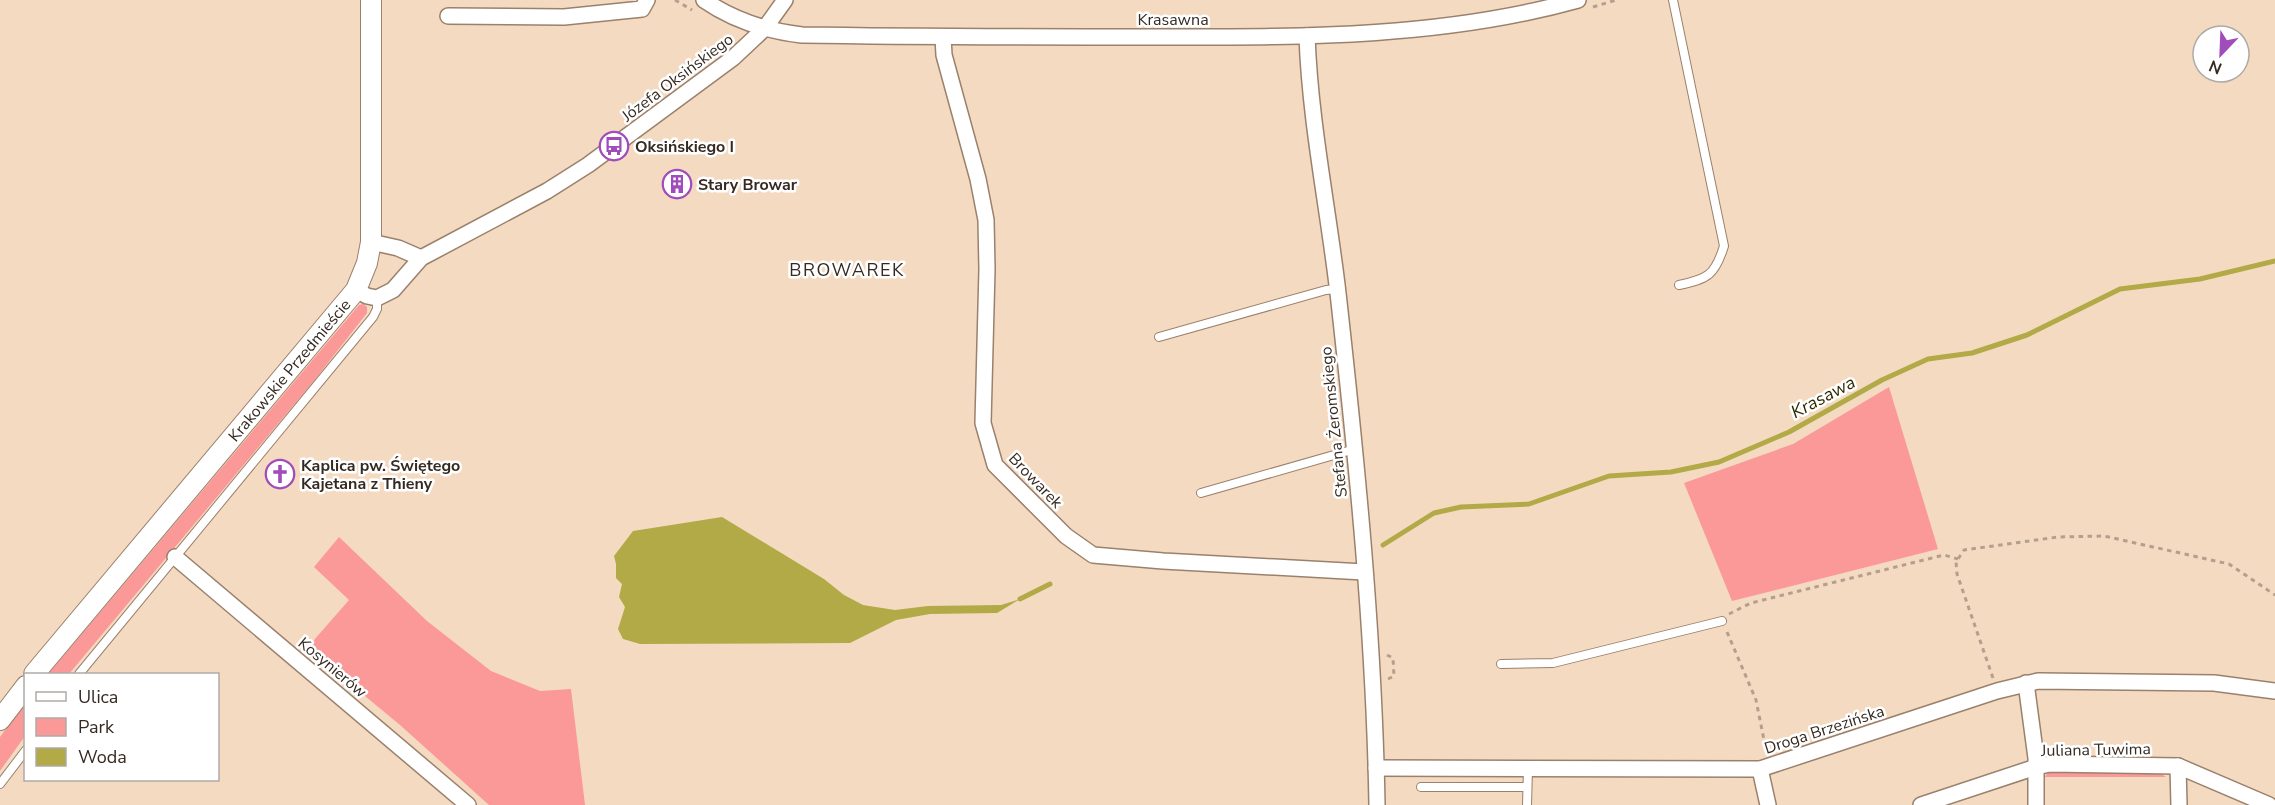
<svg xmlns="http://www.w3.org/2000/svg" width="2275" height="805" font-family="'Nunito Sans',sans-serif">
	<style>
		.green { fill: #fa9998 }
		.water { fill: #b2aa47 }
		.lines { fill: none; stroke-linecap: round; stroke-linejoin: round }
		.stream { stroke: #b2aa47; stroke-width: 5 }
		.service-casing { stroke: #9a816c; stroke-width: 10 }
		.minor-casing { stroke: #9a816c; stroke-width: 18 }
		.tertiary-casing { stroke: #9a816c; stroke-width: 22 }
		.path { stroke: #b49f8c; stroke-width: 3; stroke-dasharray: 4.5 4.5; stroke-linecap: butt }
		.service { stroke: #fff; stroke-width: 8 }
		.minor { stroke: #fff; stroke-width: 15 }
		.tertiary { stroke: #fff; stroke-width: 20 }
		.labels { text-anchor: middle; stroke-width: 5; stroke-linejoin: round; paint-order: stroke }
		.street-label { font-size: 16px; fill: #342a21; stroke: #fff }
		.poi-label { font-size: 16px; font-weight: bold; fill: #342a21; stroke: #fff; text-anchor: start }
		.neighbourhood-label { font-size: 18px; letter-spacing: 1.5px; fill: #342a21; stroke: #fff }
		.water-label { font-size: 18px; font-style: italic; fill: #2e2a00; stroke: #fff }
	</style>
	<rect width="100%" height="100%" fill="#f5dac2"/>
	<g class="green">
		<path d="M363,304L367,307V313L313,382L69,674H48L359,305Z"/>
		<path d="M1889,387L1938,549L1732,601L1684,483L1793,444Z"/>
		<path d="M339,537L427,621L491,671L540,691L571,689L585,805H489L400,725L307,648L349,600L314,567Z"/>
		<path d="M25,702V736L0,771V737Z"/>
		<path d="M2050,771L2160,773L2166,777H2044Z"/>
	</g>
	<path class="water" d="M722,517L824,579L844,595L863,605L895,610L928,606L1001,605L1020,599L997,613L930,614L896,620L850,643L640,644L623,639L618,629L625,607L619,597L622,584L616,578V564L614,556L633,531Z"/>
	<g class="lines">
		<g class="stream">
			<path d="M1383,545L1434,513L1461,507L1529,504L1609,476L1671,472L1719,462L1789,432L1882,380L1928,359L1972,353L2027,335L2120,289L2200,279L2275,261"/>
			<path d="M1020,599L1050,584"/>
		</g>
		<g class="service-casing">
			<g id="service">
				<path d="M1673,0L1724,246C1715,275 1708,279 1679,285"/>
				<path d="M1159,337L1326,290L1337,289"/>
				<path d="M1201,493L1355,449"/>
				<path d="M1501,664L1553,663L1722,621"/>
				<path d="M79,674L373,317L377,309V298"/>
				<path d="M0,784L26,750"/>
				<path d="M1421,787H1527"/>
				<path d="M1527,805L1528,769"/>
			</g>
		</g>
		<g class="minor-casing">
			<g id="minor">
				<path d="M704,0C733,20 767,31 802,35C921,37 1040,37 1160,37C1300,37 1442,38 1578,0"/>
				<path d="M448,16L564,17L642,9L647,0"/>
				<path d="M1307,36C1310,122 1328,207 1338,293C1357,463 1374,634 1377,805"/>
				<path d="M943,37L944,55L978,179L986,220L987,269L983,423L995,465L1066,536L1093,555L1163,561L1364,572"/>
				<path d="M371,242L398,248L421,258"/>
				<path d="M356,290L367,296L377,298L393,290L421,258L547,191L588,165L733,58L765,28L785,0"/>
				<path d="M175,557L468,805"/>
				<path d="M2026,683L2036,758V805"/>
				<path d="M2178,766L2179,805"/>
				<path d="M1376,768L1760,769L1997,691L2038,681L2214,683L2275,691"/>
				<path d="M1760,769L1768,805"/>
				<path d="M1921,805L2036,767L2050,764L2178,766L2269,805"/>
			</g>
		</g>
		<g class="tertiary-casing">
			<g id="tertiary">
				<path d="M34,674L356,290L367,263L371,242V0"/>
				<path d="M0,720L26,686"/>
			</g>
		</g>
		<g class="path">
			<path d="M675,0L692,10"/>
			<path d="M1593,7L1616,0"/>
			<path d="M1729,614L1751,603L1944,555L1958,559"/>
			<path d="M1727,632L1756,700L1766,750"/>
			<path d="M1387,655L1393,658L1394,676L1388,679"/>
			<path d="M1993,678L1957,574L1956,562L1964,550L2058,537L2104,536L2229,564L2275,595"/>
		</g>
		<use href="#service" class="service"/>
		<use href="#minor" class="minor"/>
		<use href="#tertiary" class="tertiary"/>
	</g>
	<defs>
		<g id="bus-ring" transform="scale(1.5)"><circle r="9.5" fill="#fff" stroke="#a14cbb" stroke-width="1.5"/><path d="M-5-6H5V4H4V6H2V4H-2V6H-4V4H-5ZM-3.5-4V0h7V-4ZM-3.5 1.2v1.5H-2V1.2ZM2 1.2v1.5H3.5V1.2Z" fill="#a14cbb"/></g>
		<g id="building-ring" transform="scale(1.5)"><circle r="9.5" fill="#fff" stroke="#a14cbb" stroke-width="1.5"/><path d="M-4-6H4V6H1V3H-1V6H-4ZM-2.5-4.3h1.7v1.8h-1.7ZM.8-4.3h1.7v1.8H.8ZM-2.5-1h1.7V.8h-1.7ZM.8-1h1.7V.8H.8Z" fill="#a14cbb"/></g>
		<g id="church-ring" transform="scale(1.5)"><circle r="9.5" fill="#fff" stroke="#a14cbb" stroke-width="1.5"/><path d="M-1.2-6h2.4v3.5h3.3v2.4h-3.3V6h-2.4V-.1h-3.3v-2.4h3.3Z" fill="#a14cbb"/></g>
	</defs>
	<g fill-rule="evenodd">
		<use href="#bus-ring" x="614" y="146"/>
		<use href="#building-ring" x="677" y="184"/>
		<use href="#church-ring" x="280" y="474"/>
	</g>
	<g class="labels">
		<g class="street-label">
			<text x="1173" y="25">Krasawna</text>
			<text transform="translate(677 77) rotate(-37)" y="6">Józefa Oksińskiego</text>
			<text transform="translate(289 370) rotate(-50)" y="6">Krakowskie Przedmieście</text>
			<text transform="translate(1333 422) rotate(-96)" y="6">Stefana Żeromskiego</text>
			<text transform="translate(1036 480) rotate(46)" y="6">Browarek</text>
			<text transform="translate(333 667) rotate(40)" y="6">Kosynierów</text>
			<text transform="translate(1824 729) rotate(-18)" y="6">Droga Brzezińska</text>
			<text transform="translate(2096 749) rotate(-1)" y="6">Juliana Tuwima</text>
		</g>
		<g class="poi-label">
			<text x="635" y="152">Oksińskiego I</text>
			<text x="698" y="190">Stary Browar</text>
			<text x="301" y="471">Kaplica pw. Świętego<tspan x="301" dy="18">Kajetana z Thieny</tspan></text>
		</g>
		<g class="neighbourhood-label">
			<text x="847" y="276">BROWAREK</text>
		</g>
		<g class="water-label">
			<text transform="translate(1823 397) rotate(-28)" y="6">Krasawa</text>
		</g>
	</g>
	<rect x="24" y="673" width="195" height="108" fill="#ffffff" stroke="#aeaaa6" stroke-width="1.5"/>
	<rect x="36" y="692" width="30" height="9" fill="#ffffff" stroke="#aeaaa6" stroke-width="1.5"/>
	<text x="78" y="703" font-size="18" fill="#342a21">Ulica</text>
	<rect x="36" y="718" width="30" height="18" fill="#fa9998" stroke="#aeaaa6" stroke-width="1.5"/>
	<text x="78" y="733" font-size="18" fill="#342a21">Park</text>
	<rect x="36" y="748" width="30" height="18" fill="#b2aa47" stroke="#aeaaa6" stroke-width="1.5"/>
	<text x="78" y="763" font-size="18" fill="#342a21">Woda</text>
	<g transform="translate(2221 54) rotate(203)"><circle r="28" fill="#ffffff" stroke="#aeaaa6" stroke-width="1.5"/>
	<path d="M0-4.5L10 22L0 15L-10 22Z" fill="#a14cbb"/>
	<text y="-9" font-size="16" font-weight="bold" text-anchor="middle" fill="#342a21">N</text>
	</g>
</svg>
